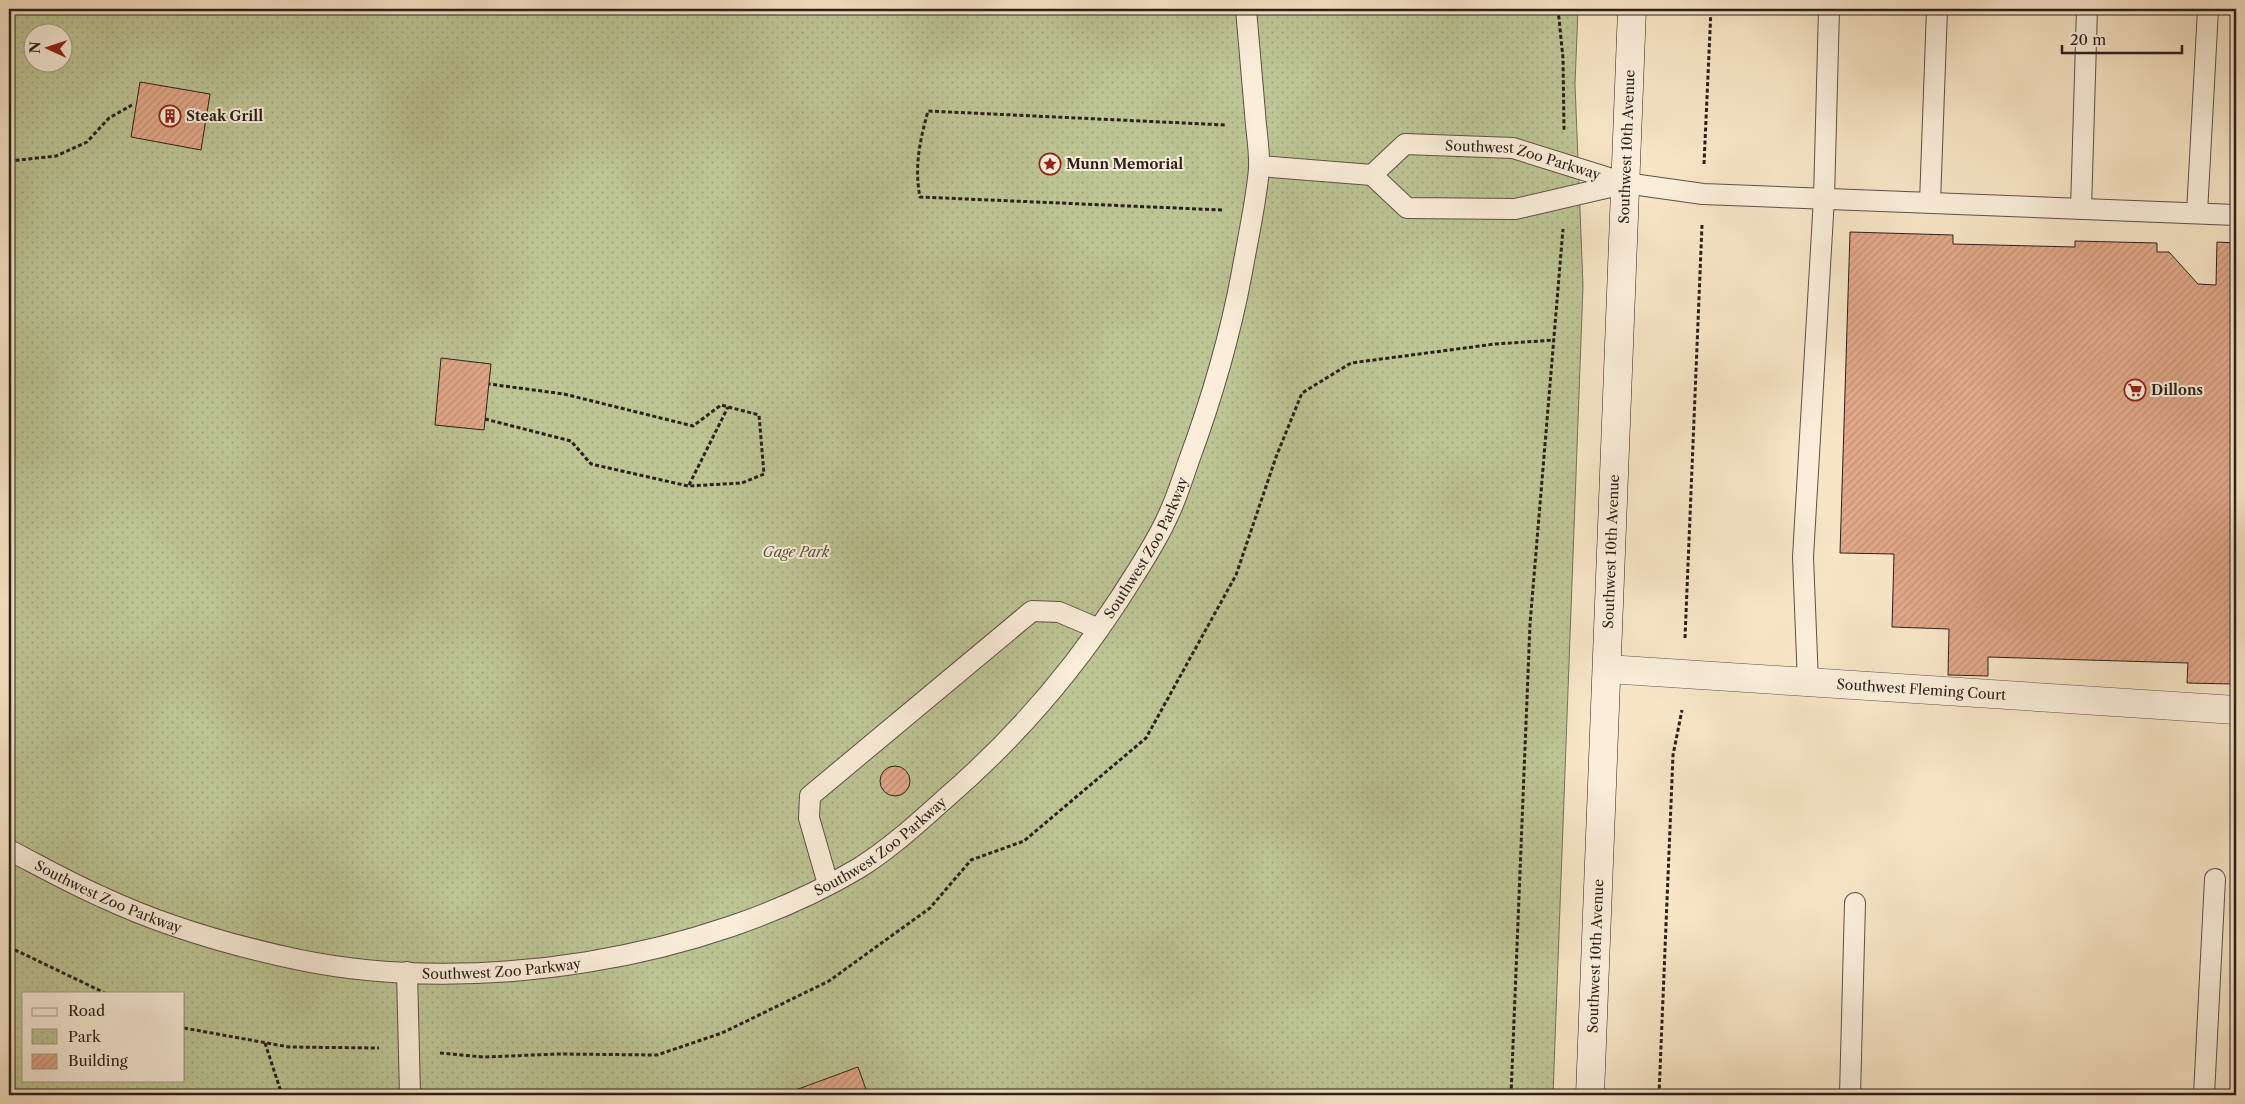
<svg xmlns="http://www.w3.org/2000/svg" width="2245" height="1104" font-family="'Libre Caslon Text',serif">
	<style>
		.park { fill: url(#park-dots); stroke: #747258; fill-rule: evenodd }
		.building { fill: url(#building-hatch); stroke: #2b201a }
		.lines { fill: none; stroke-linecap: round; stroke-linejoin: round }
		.lane-casing { stroke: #5e5145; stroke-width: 22 }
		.street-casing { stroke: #5e5145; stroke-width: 29 }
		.secondary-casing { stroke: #2b201a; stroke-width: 29 }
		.path { stroke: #2b201a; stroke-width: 3; stroke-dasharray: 4 2.5; stroke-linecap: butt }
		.lane { stroke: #faeeda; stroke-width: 20 }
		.street { stroke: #faeeda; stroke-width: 28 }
		.secondary { stroke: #faeeda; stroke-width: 28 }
		.labels { text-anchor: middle; stroke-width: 4; stroke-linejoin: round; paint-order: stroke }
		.poi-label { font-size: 14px; font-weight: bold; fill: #2b201a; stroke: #faeeda; text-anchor: start }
		.street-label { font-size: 14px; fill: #2b201a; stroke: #faeeda }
		.park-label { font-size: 14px; font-style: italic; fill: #57523f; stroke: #faeeda }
	</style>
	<defs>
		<pattern id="park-dots" width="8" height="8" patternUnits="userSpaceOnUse" patternTransform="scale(1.25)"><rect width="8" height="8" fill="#bdc595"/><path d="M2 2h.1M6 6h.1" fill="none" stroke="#a3a980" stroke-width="1.8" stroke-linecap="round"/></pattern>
		<pattern id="building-hatch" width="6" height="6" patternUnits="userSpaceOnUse" patternTransform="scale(1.25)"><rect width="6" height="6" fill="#e2a889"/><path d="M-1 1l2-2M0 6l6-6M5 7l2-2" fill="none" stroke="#c29076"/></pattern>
	</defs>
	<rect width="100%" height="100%" fill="#f7e5c6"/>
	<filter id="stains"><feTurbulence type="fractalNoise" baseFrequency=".004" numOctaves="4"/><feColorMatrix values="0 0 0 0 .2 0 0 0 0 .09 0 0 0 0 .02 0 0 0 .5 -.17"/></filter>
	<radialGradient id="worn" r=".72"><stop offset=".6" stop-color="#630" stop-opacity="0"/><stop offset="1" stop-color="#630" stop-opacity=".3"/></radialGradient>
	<path class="park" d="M9,9H1578L1575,84L1583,286L1553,1095H9ZM32,32H62V62H32ZM24,993H184V1080H24Z"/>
	<g class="building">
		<path d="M140,82L210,94L201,150L131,137Z"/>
		<path d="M1850,232L1953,235V244L2075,247V241L2157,243V252H2169L2198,284L2216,285L2217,242L2236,243V641H2232L2231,684L2187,683L2188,663L1988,657V676L1948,675L1949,629L1892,627L1894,554L1840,553Z"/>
		<path d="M441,358L491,364L484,430L435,425Z"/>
		<circle cx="895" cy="781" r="15"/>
		<path d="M858,1067L868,1095H782Z"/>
	</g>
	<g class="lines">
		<g class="lane-casing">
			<g id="lane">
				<path d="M1259,166L1372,175L1407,208L1515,209L1623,184"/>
				<path id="s1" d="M1372,175L1405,144L1513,148L1625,183L1703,194L2236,215"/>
				<path d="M1930,202L1937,9"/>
				<path d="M2081,209L2087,9"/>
				<path d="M2197,213L2208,9"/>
				<path d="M1808,683L1803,557L1824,198L1829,9"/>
				<path id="s2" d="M9,850C40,866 70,883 102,897C164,926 233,946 300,960C475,996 705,960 859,868C891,848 919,822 947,797C1014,739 1072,672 1120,598C1137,571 1155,545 1168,516C1176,499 1182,481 1188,463C1211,401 1230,337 1242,272C1248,238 1256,203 1259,169C1260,151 1256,131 1255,113C1252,78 1249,43 1246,9"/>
				<path d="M828,884L809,818L810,796L1032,611L1059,612L1099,629"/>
				<path d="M407,972L410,1095"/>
				<path d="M1850,1095L1855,903"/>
				<path d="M2204,1095L2215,879"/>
			</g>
		</g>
		<g class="street-casing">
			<g id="street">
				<path id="s3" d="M1607,669L2236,710"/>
			</g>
		</g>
		<g class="secondary-casing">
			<g id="secondary">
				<path id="s4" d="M1590,1095L1632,9"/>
			</g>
		</g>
		<g class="path">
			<path d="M1558,9L1563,58L1564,130"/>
			<path d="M9,161L56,156L87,142L109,118L132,105"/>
			<path d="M1704,164L1711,9"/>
			<path d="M1222,210L920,197C914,167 920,140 928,111L1226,125"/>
			<path d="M485,419L571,441L591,464L688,486L742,483L764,474L759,415L721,405L693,426L564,394L489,384"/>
			<path d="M689,485L728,407"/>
			<path d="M1685,638L1702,225"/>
			<path d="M9,947L105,993"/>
			<path d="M184,1028L289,1047L379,1048"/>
			<path d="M265,1043L282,1095"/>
			<path d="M440,1053L483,1057L559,1054L657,1055L722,1033L829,981L930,908L971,860L1024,841L1146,738L1236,575L1276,457L1302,393L1351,363L1495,344L1555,340"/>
			<path d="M1511,1095L1530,624L1563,229"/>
			<path d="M1659,1095L1673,755L1682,710"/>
		</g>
		<use href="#lane" class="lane"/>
		<use href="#street" class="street"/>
		<use href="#secondary" class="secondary"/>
	</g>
	<defs>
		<g id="building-ring" transform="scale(1.125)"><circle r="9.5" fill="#faeeda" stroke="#8f2418" stroke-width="1.5"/><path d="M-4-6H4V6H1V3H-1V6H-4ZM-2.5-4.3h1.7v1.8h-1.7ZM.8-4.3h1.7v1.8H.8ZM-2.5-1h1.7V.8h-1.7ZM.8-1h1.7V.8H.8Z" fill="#8f2418"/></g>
		<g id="sight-ring" transform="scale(1.125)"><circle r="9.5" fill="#faeeda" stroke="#8f2418" stroke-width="1.5"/><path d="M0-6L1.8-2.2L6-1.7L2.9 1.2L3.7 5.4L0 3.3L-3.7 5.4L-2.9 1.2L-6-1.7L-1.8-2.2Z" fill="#8f2418"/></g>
		<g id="supermarket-ring" transform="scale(1.125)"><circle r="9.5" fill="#faeeda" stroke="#8f2418" stroke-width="1.5"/><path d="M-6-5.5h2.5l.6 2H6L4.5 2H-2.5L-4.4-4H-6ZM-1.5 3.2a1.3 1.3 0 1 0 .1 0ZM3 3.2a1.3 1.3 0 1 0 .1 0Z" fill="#8f2418"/></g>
	</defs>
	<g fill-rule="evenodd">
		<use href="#building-ring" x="170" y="116"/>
		<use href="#sight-ring" x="1050" y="164"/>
		<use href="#supermarket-ring" x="2135" y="390"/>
	</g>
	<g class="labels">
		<g class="poi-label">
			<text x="186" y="121">Steak Grill</text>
			<text x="1066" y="169">Munn Memorial</text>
			<text x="2151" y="395">Dillons</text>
		</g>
		<g class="street-label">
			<text dy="5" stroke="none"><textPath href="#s4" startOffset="949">Southwest 10th Avenue</textPath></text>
			<text dy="5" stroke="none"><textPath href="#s1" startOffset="165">Southwest Zoo Parkway</textPath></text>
			<text dy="5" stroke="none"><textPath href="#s2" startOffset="1325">Southwest Zoo Parkway</textPath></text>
			<text dy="5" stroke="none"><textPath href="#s4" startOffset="544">Southwest 10th Avenue</textPath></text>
			<text dy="5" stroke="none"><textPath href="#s3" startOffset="315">Southwest Fleming Court</textPath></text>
			<text dy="5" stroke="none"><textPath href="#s2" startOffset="920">Southwest Zoo Parkway</textPath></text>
			<text dy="5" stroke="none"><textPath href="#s2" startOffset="110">Southwest Zoo Parkway</textPath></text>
			<text dy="5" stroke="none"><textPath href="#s4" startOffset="139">Southwest 10th Avenue</textPath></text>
			<text dy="5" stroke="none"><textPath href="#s2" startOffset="515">Southwest Zoo Parkway</textPath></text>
		</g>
		<g class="park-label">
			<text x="796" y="557">Gage Park</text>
		</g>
	</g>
	<rect width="2245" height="1104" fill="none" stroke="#f7e5c6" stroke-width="30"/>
	<rect x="10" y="10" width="2225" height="1084" fill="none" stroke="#2b201a" stroke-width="2.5"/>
	<rect x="15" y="15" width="2215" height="1074" fill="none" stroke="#2b201a"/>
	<rect x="22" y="992" width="162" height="90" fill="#faeeda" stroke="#a79c8d"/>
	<rect x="32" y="1008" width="25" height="8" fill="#faeeda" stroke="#a79c8d"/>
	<text x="68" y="1016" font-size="15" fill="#2b201a">Road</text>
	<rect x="32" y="1029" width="25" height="15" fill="url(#park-dots)" stroke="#a79c8d"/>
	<text x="68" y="1042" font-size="15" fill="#2b201a">Park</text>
	<rect x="32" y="1054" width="25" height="15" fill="url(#building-hatch)" stroke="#a79c8d"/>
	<text x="68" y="1066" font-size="15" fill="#2b201a">Building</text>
	<g transform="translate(48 48) rotate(273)"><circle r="24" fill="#faeeda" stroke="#a79c8d"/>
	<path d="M0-4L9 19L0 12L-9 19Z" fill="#8f2418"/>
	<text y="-8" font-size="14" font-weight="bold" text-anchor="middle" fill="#2b201a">N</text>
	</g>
	<path d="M2062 45v8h120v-8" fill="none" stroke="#2b201a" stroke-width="2.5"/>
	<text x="2070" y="45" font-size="15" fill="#2b201a" stroke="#faeeda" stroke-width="4" paint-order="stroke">20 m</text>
	<rect width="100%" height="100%" filter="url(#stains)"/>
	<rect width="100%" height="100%" fill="url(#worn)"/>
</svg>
